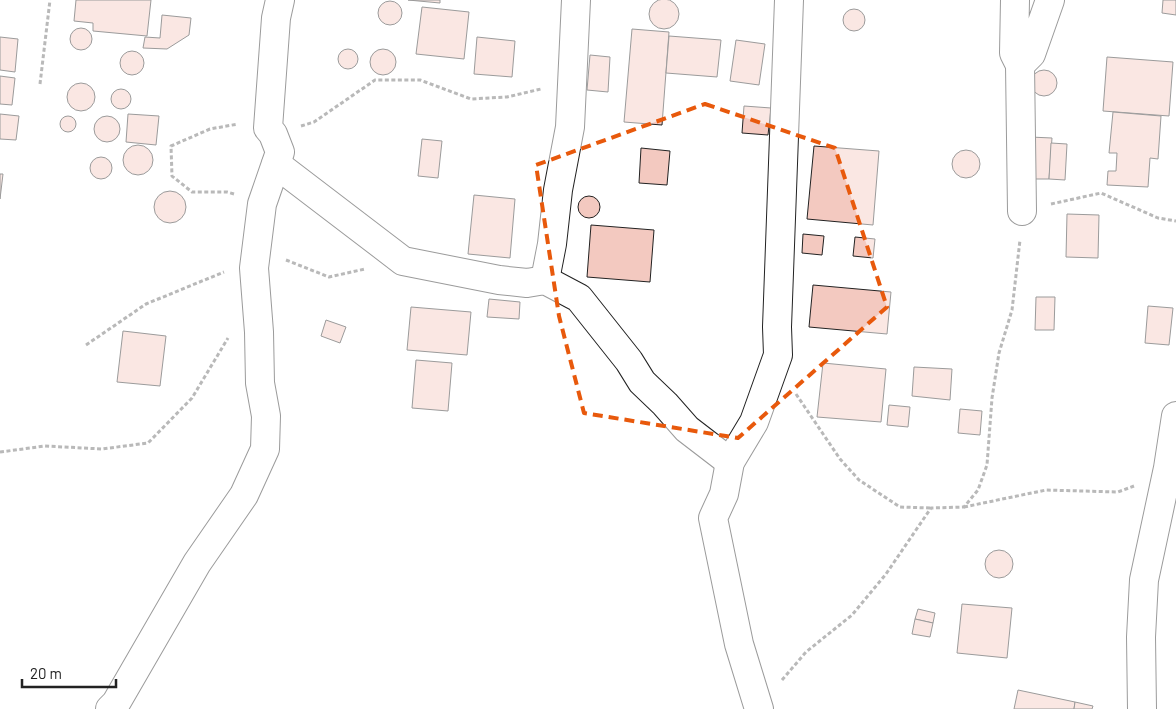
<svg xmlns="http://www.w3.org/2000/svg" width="1176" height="709" font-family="Barlow,sans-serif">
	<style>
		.building { fill: #f3c9c0; stroke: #222 }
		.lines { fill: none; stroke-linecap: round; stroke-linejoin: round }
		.minor-casing { stroke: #222; stroke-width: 30 }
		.path { stroke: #646464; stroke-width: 3; stroke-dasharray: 4 2.5; stroke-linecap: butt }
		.minor { stroke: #fff; stroke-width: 28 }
		.marked { fill: none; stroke: #e8590c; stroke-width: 4; stroke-dasharray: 10 6; stroke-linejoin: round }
	</style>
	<rect width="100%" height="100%" fill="#fff"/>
	<g class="building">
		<circle cx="664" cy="14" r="15"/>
		<path d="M76,0H151L147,36L93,31V23L74,21Z"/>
		<path d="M408,0H440V3Z"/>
		<path d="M1163,0H1176V15L1162,13Z"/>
		<circle cx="390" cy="13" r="12"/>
		<path d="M422,7L469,12L464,59L416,54Z"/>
		<circle cx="854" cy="20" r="11"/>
		<path d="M162,15L191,18L189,35L167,49L143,48L145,37L160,38Z"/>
		<circle cx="81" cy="39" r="11"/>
		<path d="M632,29L669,32L662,125L624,122Z"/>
		<path d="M669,36L721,40L717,77L666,73Z"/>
		<path d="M0,37L18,39L15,72L0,70Z"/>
		<path d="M477,37L515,41L512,77L474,74Z"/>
		<path d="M736,40L765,44L759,85L730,81Z"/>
		<circle cx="348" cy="59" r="10"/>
		<circle cx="383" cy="62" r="13"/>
		<circle cx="132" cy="63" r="12"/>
		<path d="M590,55L610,57L608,92L587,90Z"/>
		<path d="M1107,57L1173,62L1169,116L1103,111Z"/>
		<circle cx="1044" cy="83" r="13"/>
		<path d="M0,76L15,78L12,105L0,104Z"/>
		<circle cx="81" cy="97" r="14"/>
		<circle cx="121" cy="99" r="10"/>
		<path d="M744,106L771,108L768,135L742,133Z"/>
		<path d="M1113,112L1161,116L1158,159L1150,158L1148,187L1107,185L1108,171H1116L1117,153H1109Z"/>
		<path d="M0,114L19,116L16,140L0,139Z"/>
		<path d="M128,114L159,116L156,145L126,142Z"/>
		<circle cx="107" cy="129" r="13"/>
		<circle cx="68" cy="124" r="8"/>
		<path d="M1030,137L1052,138L1049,179H1028Z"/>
		<path d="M422,139L442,141L438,178L418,176Z"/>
		<path d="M1051,143L1067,144L1065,180L1049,179Z"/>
		<circle cx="138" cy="160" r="15"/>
		<path d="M814,146L879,151L873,225L807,219Z"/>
		<path d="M641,148L670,151L667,185L639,183Z"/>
		<circle cx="966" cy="164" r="14"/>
		<circle cx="101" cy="168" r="11"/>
		<path d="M0,174H3L0,199Z"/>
		<circle cx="170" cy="207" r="16"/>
		<path d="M474,195L515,199L510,258L468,254Z"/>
		<circle cx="589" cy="207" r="11"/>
		<path d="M1067,214L1099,215L1098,258L1066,257Z"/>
		<path d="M591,225L654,230L650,282L587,277Z"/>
		<path d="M803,234L824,236L822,255L802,253Z"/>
		<path d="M855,237L875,239L873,258L853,256Z"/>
		<path d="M813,285L891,292L887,334L809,327Z"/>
		<path d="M1036,297H1055L1054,330H1035Z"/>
		<path d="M489,299L520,302L519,319L487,317Z"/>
		<path d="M1148,306L1173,308L1169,345L1145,343Z"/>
		<path d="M411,307L471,312L467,355L407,350Z"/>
		<path d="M326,320L346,327L340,343L321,336Z"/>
		<path d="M123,331L166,336L160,386L117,382Z"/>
		<path d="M416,360L452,363L448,411L412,408Z"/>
		<path d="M823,363L886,369L881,422L817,417Z"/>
		<path d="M914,367L952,369L950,400L912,396Z"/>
		<path d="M889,405L910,407L908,427L887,425Z"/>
		<path d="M960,409L982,411L980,435L958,433Z"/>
		<circle cx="999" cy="564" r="14"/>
		<path d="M962,604L1012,608L1007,658L957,653Z"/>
		<path d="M918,609L935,613L933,623L915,619Z"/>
		<path d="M915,619L933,623L930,637L912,634Z"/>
		<path d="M1018,690L1075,702L1074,709H1014Z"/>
		<path d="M1075,702L1093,706L1092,709H1074Z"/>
	</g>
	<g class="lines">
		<g class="minor-casing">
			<g id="minor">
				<path d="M1015,0L1014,53L1020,65L1031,54L1050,0"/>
				<path d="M1020,65L1022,211"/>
				<path d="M276,164L403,261L499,280L527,283L545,280L579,298L629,361L642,382L665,404L687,429L730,462"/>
				<path d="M545,280L552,244L558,190L570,127L576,0"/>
				<path d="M110,709L116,703L197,563L244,495L265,449L266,416L260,383L259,332L254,268L262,204L280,152L273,134L268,128L276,18L280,0"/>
				<path d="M759,709L739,644L713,518L724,494L730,462L754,422L778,355L777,327L789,0"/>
				<path d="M1142,709L1141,637L1144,580L1168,468L1176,416"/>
			</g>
		</g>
		<g class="path">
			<path d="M40,84L50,0"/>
			<path d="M301,126L314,122L375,80H420L471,99L507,97L541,89"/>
			<path d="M234,194L227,192H192L172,176L171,146L210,129L238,124"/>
			<path d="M1051,204L1101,193L1158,218L1176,221"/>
			<path d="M286,260L329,277L365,269"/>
			<path d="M86,345L146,304L224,272"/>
			<path d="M796,394L840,459L859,480L900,507L931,508"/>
			<path d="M0,452L45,446L102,449L148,443L192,398L228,338"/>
			<path d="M964,507L1046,490L1118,492L1134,486"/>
			<path d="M782,680L806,652L852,615L886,574L931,508L964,507L978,490L987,465L992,398L999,353L1012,310L1020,240"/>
		</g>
		<use href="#minor" class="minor"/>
	</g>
	<path d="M0 0H1176V709H0ZM705,104L835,148L887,307L738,438L584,413L559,316L536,165Z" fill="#fff" fill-opacity=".55" fill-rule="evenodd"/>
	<path class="marked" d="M705,104L835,148L887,307L738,438L584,413L559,316L536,165Z"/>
	<path d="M22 679v8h94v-8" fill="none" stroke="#222222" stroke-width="2.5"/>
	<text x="30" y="679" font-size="15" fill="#222222" stroke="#ffffff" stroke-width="4" paint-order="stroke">20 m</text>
</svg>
